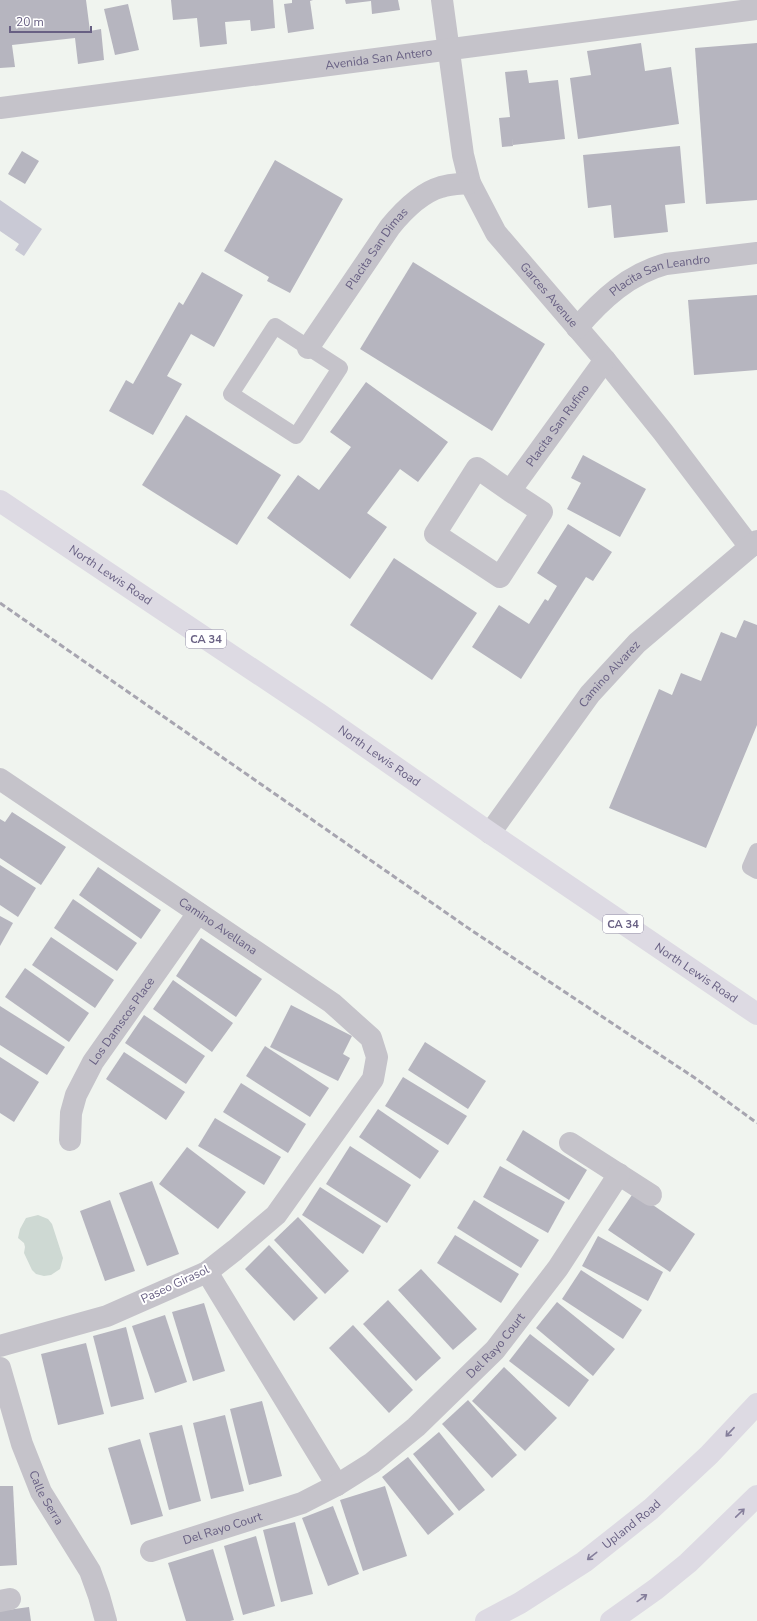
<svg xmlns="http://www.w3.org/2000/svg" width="757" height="1621" font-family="'Nunito Sans',sans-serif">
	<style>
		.green { fill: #ced9d3 }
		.water { fill: #c9c9d5 }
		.building { fill: #b6b5bf }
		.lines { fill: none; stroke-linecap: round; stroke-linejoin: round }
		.service { stroke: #c5c3ca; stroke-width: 16 }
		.minor { stroke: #c5c3ca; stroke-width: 22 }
		.secondary { stroke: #dddae3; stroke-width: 22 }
		.primary { stroke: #dddae3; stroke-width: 22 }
		.rail { stroke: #a7a5b0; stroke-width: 3; stroke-dasharray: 6 3; stroke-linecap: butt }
		.oneway { stroke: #857e9b }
		.labels { text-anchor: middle; stroke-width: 4; stroke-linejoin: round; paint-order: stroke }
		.shield { fill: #fff; stroke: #9590a8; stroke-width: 1 }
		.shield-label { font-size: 11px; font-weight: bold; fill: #686083 }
		.street-label { font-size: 12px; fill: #686083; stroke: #fff }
	</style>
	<rect width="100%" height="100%" fill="#f0f4ef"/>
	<path class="green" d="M38,1215L48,1219L52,1224L63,1258L60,1269L51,1275L44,1276L36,1274L32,1270L24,1253L25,1247L24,1243L18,1238L20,1229L26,1218Z"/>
	<path class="water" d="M0,200L42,229L24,256L15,250L19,244L0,231Z"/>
	<g class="building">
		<path d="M0,0H86L90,31L101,29L104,60L78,64L75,38L12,45L15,67L0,68Z"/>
		<path d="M171,0H273L275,28L251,31L250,20L225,22L227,44L200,47L197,18L173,20Z"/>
		<path d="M292,0H313L310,1L314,29L288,33L284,4L292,3Z"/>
		<path d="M345,0H398L400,10L372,14L371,1L346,4Z"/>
		<path d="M128,4L139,50L115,55L104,9Z"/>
		<path d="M641,43L645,71L671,67L679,124L578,139L570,78L591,75L587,51Z"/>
		<path d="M757,43V200L706,204L695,48Z"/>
		<path d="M527,70L529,83L558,80L565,139L513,145L512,138L513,146L502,147L499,118L510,117L505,72Z"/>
		<path d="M680,146L685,203L665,205L668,232L614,238L611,205L588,208L583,155Z"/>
		<path d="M22,151L39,161L25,184L8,174Z"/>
		<path d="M275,160L343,199L290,293L267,281L269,277L224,251Z"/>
		<path d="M413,262L545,344L492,431L360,349Z"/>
		<path d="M202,272L243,295L214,347L191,334L167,376L182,384L153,435L109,411L126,380L133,384L179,302L183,305Z"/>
		<path d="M757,295V370L694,375L688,300Z"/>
		<path d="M366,382L448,442L418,482L400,469L367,513L387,527L350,579L267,518L298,475L319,490L351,447L330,432Z"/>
		<path d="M186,415L281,475L237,545L142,485Z"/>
		<path d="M583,455L646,489L620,537L567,509L581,483L571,478Z"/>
		<path d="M568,524L612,552L593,581L586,577L521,679L472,647L499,605L529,624L545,599L548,601L557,586L537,573Z"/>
		<path d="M394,558L477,613L432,680L350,625Z"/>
		<path d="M744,620L757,625V725L706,848L609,808L659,689L672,695L681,673L701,681L721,632L736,638Z"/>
		<path d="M12,812L66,847L41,885L0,858V819L5,822Z"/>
		<path d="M0,865L36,888L18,917L0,905Z"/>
		<path d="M98,867L161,910L141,939L79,895Z"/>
		<path d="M73,899L137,943L117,971L54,928Z"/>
		<path d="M0,916L13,923L0,946Z"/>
		<path d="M51,937L114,980L95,1008L32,965Z"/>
		<path d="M201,938L262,979L236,1017L176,976Z"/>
		<path d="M25,968L89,1013L69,1042L5,997Z"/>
		<path d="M173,980L233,1023L212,1052L153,1009Z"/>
		<path d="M291,1005L352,1036L343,1054L350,1058L338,1081L270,1047Z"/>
		<path d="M0,1006L65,1047L47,1075L0,1045Z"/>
		<path d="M144,1015L205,1056L186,1084L125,1043Z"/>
		<path d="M425,1042L486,1081L468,1109L408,1070Z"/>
		<path d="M265,1046L329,1088L310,1117L246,1076Z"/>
		<path d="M124,1052L185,1092L166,1120L106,1079Z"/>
		<path d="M0,1057L39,1082L14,1122L0,1113Z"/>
		<path d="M403,1077L467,1116L448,1145L385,1106Z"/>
		<path d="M241,1083L306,1124L288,1153L223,1112Z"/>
		<path d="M378,1109L439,1151L420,1179L359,1137Z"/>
		<path d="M215,1118L281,1157L264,1185L198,1146Z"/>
		<path d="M523,1130L587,1170L569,1200L506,1160Z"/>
		<path d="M350,1146L411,1185L387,1223L326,1184Z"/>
		<path d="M187,1147L246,1192L218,1229L159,1184Z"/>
		<path d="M500,1166L565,1202L548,1233L483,1197Z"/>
		<path d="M152,1181L179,1254L147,1266L119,1193Z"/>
		<path d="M320,1187L381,1226L363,1254L302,1215Z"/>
		<path d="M634,1192L695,1234L670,1272L608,1230Z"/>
		<path d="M110,1200L135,1271L105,1281L80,1211Z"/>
		<path d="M474,1200L539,1240L521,1268L457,1228Z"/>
		<path d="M298,1217L349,1271L325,1294L274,1240Z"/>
		<path d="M455,1235L519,1274L501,1303L437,1263Z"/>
		<path d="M598,1236L663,1272L648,1301L582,1266Z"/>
		<path d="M269,1245L318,1298L294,1321L245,1269Z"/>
		<path d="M421,1269L477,1329L453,1350L398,1290Z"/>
		<path d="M581,1270L642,1310L623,1339L562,1299Z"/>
		<path d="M388,1300L441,1358L416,1381L363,1324Z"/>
		<path d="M557,1302L615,1349L593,1376L536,1328Z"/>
		<path d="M204,1303L225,1371L193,1381L172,1312Z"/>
		<path d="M165,1315L187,1382L155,1393L132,1326Z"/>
		<path d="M353,1325L413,1390L389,1413L329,1348Z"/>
		<path d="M126,1327L144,1399L111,1407L93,1336Z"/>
		<path d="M530,1334L589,1380L569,1407L509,1361Z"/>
		<path d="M86,1343L104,1414L58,1425L41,1354Z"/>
		<path d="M504,1367L557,1418L525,1451L472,1401Z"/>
		<path d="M468,1400L517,1455L492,1478L442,1424Z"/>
		<path d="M262,1401L282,1476L249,1485L230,1409Z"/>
		<path d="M225,1415L244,1491L211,1499L193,1423Z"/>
		<path d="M182,1425L201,1501L169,1510L149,1433Z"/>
		<path d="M439,1432L485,1490L459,1511L413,1454Z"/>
		<path d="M140,1439L163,1516L131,1525L108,1448Z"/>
		<path d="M408,1457L454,1514L428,1535L382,1477Z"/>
		<path d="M0,1486H13L17,1565L0,1566Z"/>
		<path d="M385,1486L407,1556L363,1571L340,1500Z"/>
		<path d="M333,1506L359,1574L328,1586L302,1518Z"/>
		<path d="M295,1522L313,1594L281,1602L263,1530Z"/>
		<path d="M256,1536L275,1606L243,1615L224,1546Z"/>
		<path d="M213,1549L234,1620L230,1621H186L168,1563Z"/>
		<path d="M29,1607L31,1621H0V1611Z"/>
	</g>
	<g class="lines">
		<g class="service">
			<path d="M275,326L340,368L296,436L231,394Z"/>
			<path d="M757,851L750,867L757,871"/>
		</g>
		<g class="minor">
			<path id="s1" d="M442,0L463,155L470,183L496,233L605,360L663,432L750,547"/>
			<path id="s2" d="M0,108L757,9"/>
			<path id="s3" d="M577,328C602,299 629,274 666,264L757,253"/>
			<path id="s4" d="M308,348L390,227C403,211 420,193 441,187C450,184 460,184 470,183"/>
			<path id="s5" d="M510,491L477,468L435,534L500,577L542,512L510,491L605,360"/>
			<path id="s6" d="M0,779L332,1003L371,1038L377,1057L373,1079L276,1215L235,1250L207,1272L107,1316L0,1346"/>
			<path id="s7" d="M490,833L590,694L637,643L757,541"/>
			<path id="s8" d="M70,1140L71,1113L76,1095L93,1062L198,913"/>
			<path d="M570,1143L651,1195"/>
			<path d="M207,1272L337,1485"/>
			<path id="s9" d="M0,1368L22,1444L41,1492L90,1571L99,1596L106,1621"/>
			<path id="s10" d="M151,1551L302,1503L337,1485L372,1463L416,1427L495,1350L558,1268L619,1174"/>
			<path d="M0,1601L10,1599"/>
		</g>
		<g class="secondary">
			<path id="s11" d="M486,1621L520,1603L584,1562L651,1509L709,1455L757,1404"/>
			<path d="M611,1621L656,1589L688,1563L757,1496"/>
		</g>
		<path class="primary" id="s12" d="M0,501L319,714L490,833L757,1014"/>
		<path class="rail" d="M0,603L471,930L695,1078L757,1123"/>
	</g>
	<defs><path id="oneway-shaft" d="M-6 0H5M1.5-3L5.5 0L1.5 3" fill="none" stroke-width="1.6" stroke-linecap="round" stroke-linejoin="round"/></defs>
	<g class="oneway">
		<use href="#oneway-shaft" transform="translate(730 1432) rotate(133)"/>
		<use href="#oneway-shaft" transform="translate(740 1513) rotate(-44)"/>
		<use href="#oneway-shaft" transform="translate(592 1556) rotate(142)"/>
		<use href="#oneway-shaft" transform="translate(642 1598) rotate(-36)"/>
	</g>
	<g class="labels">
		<g class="shield">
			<rect x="186" y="630" width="40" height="18" rx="3"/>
			<rect x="603" y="915" width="40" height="18" rx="3"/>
		</g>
		<g class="shield-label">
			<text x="206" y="643">CA 34</text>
			<text x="623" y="928">CA 34</text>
		</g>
		<g class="street-label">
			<text dy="4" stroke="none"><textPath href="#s2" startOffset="382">Avenida San Antero</textPath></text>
			<text dy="4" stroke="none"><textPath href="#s4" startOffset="121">Placita San Dimas</textPath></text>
			<text dy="4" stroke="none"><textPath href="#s3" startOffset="102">Placita San Leandro</textPath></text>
			<text dy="4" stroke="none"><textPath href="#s1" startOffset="323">Garces Avenue</textPath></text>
			<text dy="4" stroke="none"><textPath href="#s5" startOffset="393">Placita San Rufino</textPath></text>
			<text dy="4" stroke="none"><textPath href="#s12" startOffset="133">North Lewis Road</textPath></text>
			<text dy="4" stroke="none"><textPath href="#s7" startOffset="199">Camino Alvarez</textPath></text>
			<text dy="4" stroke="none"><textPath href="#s12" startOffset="457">North Lewis Road</textPath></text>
			<text dy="4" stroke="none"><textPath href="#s6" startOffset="263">Camino Avellana</textPath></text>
			<text dy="4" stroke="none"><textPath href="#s12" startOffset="841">North Lewis Road</textPath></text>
			<text dy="4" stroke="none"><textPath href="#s8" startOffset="133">Los Damscos Place</textPath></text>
			<text transform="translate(175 1284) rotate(-25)" y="4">Paseo Girasol</text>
			<text dy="4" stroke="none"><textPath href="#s10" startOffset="410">Del Rayo Court</textPath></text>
			<text dy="4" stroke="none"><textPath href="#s9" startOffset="138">Calle Serra</textPath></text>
			<text dy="4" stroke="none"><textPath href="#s11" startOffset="175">Upland Road</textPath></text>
			<text dy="4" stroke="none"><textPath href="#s10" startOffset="75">Del Rayo Court</textPath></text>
		</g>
	</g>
	<path d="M10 26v6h81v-6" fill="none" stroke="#686083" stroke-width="2"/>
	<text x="16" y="26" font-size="12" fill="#686083" stroke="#ffffff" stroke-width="3" paint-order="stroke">20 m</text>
</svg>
